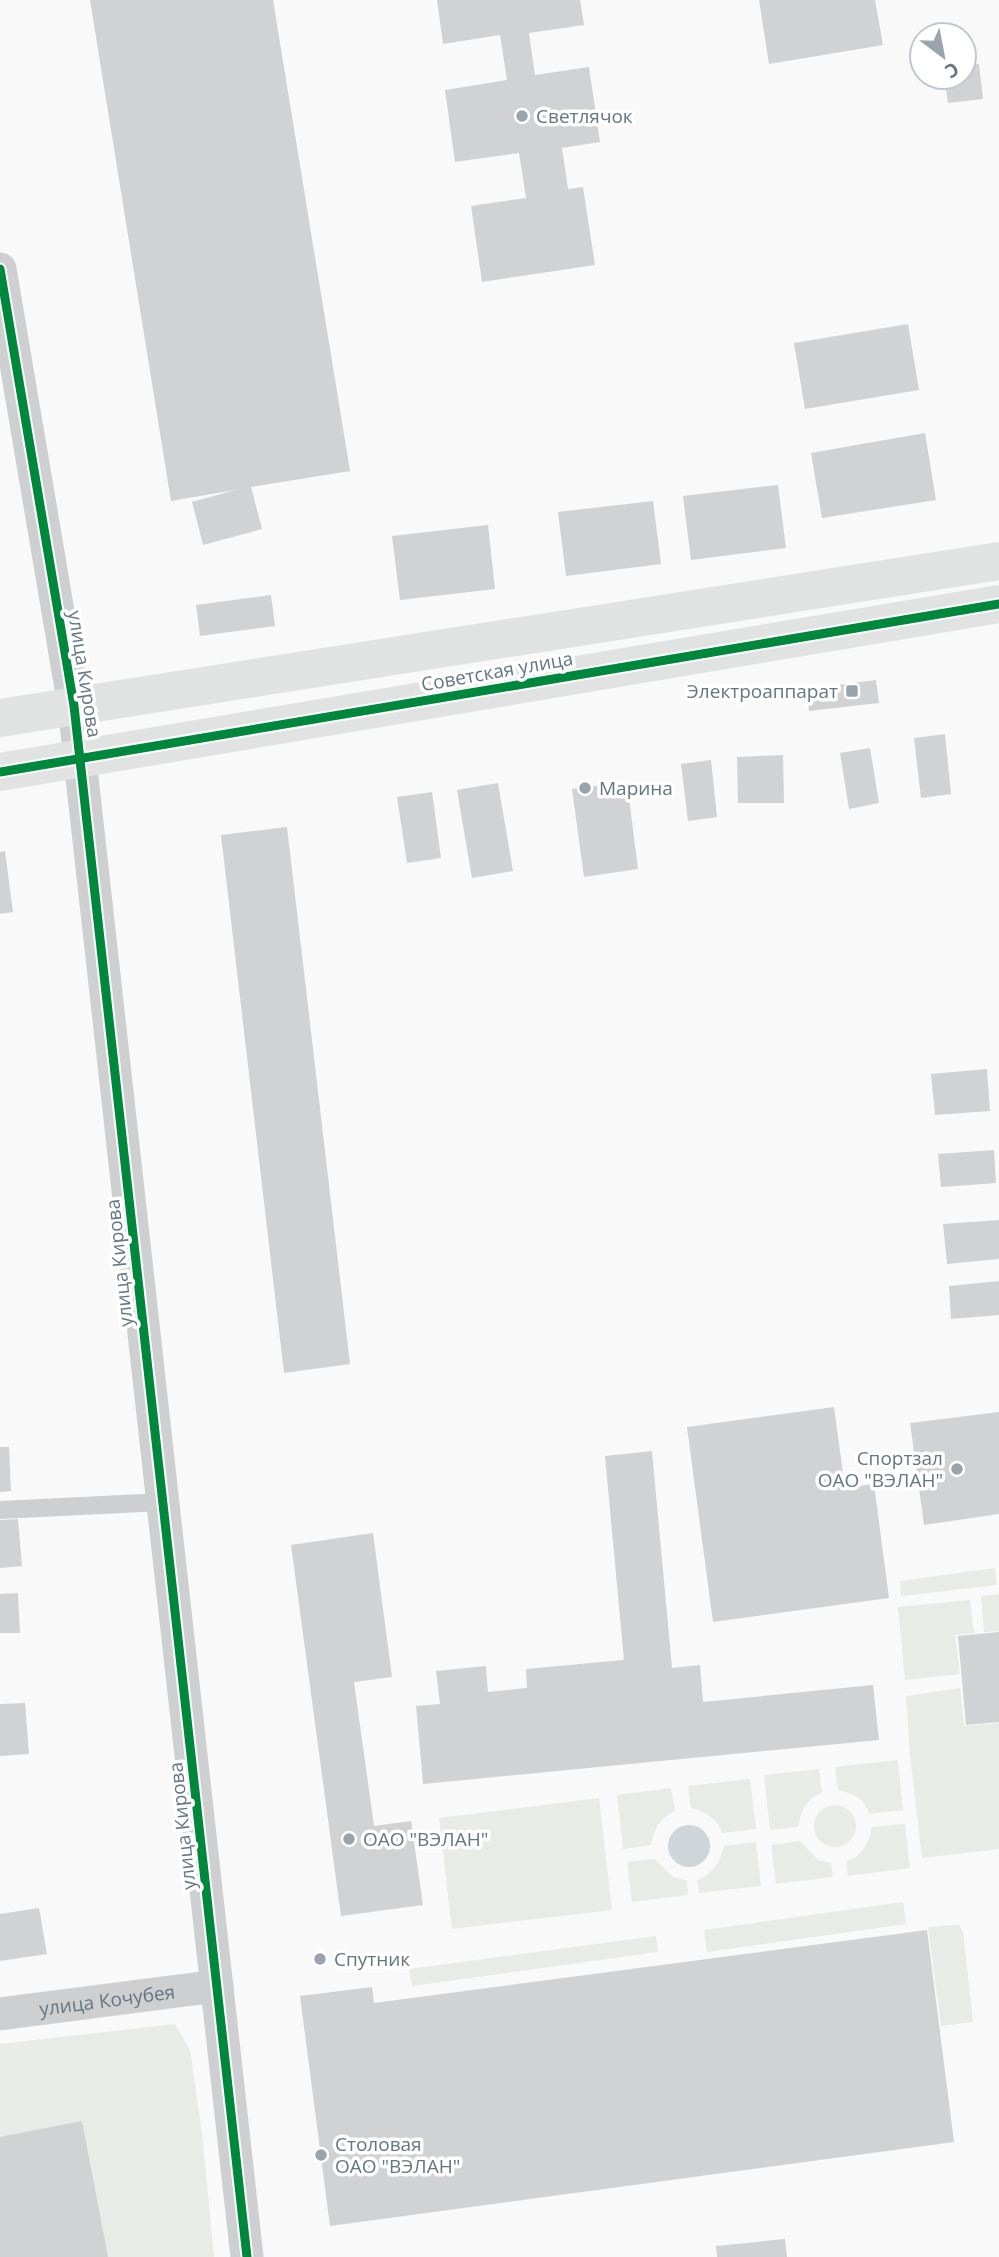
<svg xmlns="http://www.w3.org/2000/svg" width="999" height="2257" font-family="'Open Sans',sans-serif">
	<style>
		.green { fill: #e8ebe6 }
		.water { fill: #ced6d9 }
		.building { fill: #d0d2d3 }
		.lines { fill: none; stroke-linecap: round; stroke-linejoin: round }
		.lane { stroke: #cecfd0; stroke-width: 18 }
		.street { stroke: #cecfd0; stroke-width: 33 }
		.secondary { stroke: #e1e2e2; stroke-width: 38 }
		.cycleway-casing { stroke: #fff; stroke-width: 13 }
		.cycleway { stroke: #00873e; stroke-width: 9 }
		.poi-dot { fill: #99a4ac; stroke: #fff; stroke-width: 2.5 }
		.labels { text-anchor: middle; stroke-width: 7; stroke-linejoin: round; paint-order: stroke }
		.poi-label { font-size: 19px; fill: #657683; stroke: #fff; text-anchor: start }
		.street-label { font-size: 19px; fill: #657683; stroke: #fff }
	</style>
	<rect width="100%" height="100%" fill="#f9f9f9"/>
	<g class="green">
		<path d="M995,1568L997,1585L901,1596L900,1581Z"/>
		<path d="M999,1594V1631L984,1632L981,1596Z"/>
		<path d="M970,1600L974,1633L955,1635L960,1674L905,1680L898,1607Z"/>
		<path d="M960,1688L964,1726L999,1723V1849L922,1858L910,1755L906,1696Z"/>
		<path d="M898,1760L903,1810L869,1814C866,1799 852,1793 838,1790L835,1767Z"/>
		<path d="M819,1769L822,1793C806,1798 801,1812 798,1827L770,1830L764,1775Z"/>
		<path d="M750,1779L756,1829L722,1833C718,1818 705,1812 691,1808L688,1786Z"/>
		<path d="M671,1788L675,1811C659,1818 654,1830 651,1845L623,1849L617,1795Z"/>
		<path d="M599,1798L612,1910L452,1929L439,1818Z"/>
		<circle cx="835" cy="1826" r="21"/>
		<path d="M905,1824L910,1868L848,1876L846,1861C863,1856 869,1843 872,1827Z"/>
		<path d="M800,1841L818,1860L831,1863L833,1877L776,1884L771,1845Z"/>
		<path d="M756,1842L761,1886L699,1893L697,1880C714,1874 720,1862 724,1846Z"/>
		<path d="M655,1859L673,1877L687,1881L688,1895L632,1902L627,1862Z"/>
		<path d="M903,1902L906,1924L707,1952L704,1930Z"/>
		<path d="M954,1925H959L963,1932L973,2022L941,2026L928,1927Z"/>
		<path d="M656,1936L658,1952L412,1986L409,1969Z"/>
		<path d="M175,2024L190,2050L202,2133L214,2257H0V2044Z"/>
	</g>
	<circle class="water" cx="689" cy="1846" r="21"/>
	<g class="building">
		<path d="M90,0H273L350,471L251,487L262,529L203,545L192,502L235,490L171,501Z"/>
		<path d="M437,0H580L584,25L529,33L535,75L589,67L600,142L562,148L568,189L583,187L595,265L482,282L471,206L526,198L519,153L455,162L445,90L507,80L500,35L443,44Z"/>
		<path d="M759,0H875L883,45L769,64Z"/>
		<path d="M979,64L983,99L948,103L944,77H964V66Z"/>
		<path d="M908,324L919,390L805,409L794,343Z"/>
		<path d="M925,433L936,500L822,518L811,453Z"/>
		<path d="M778,485L786,548L691,560L683,496Z"/>
		<path d="M653,501L661,564L566,576L558,512Z"/>
		<path d="M488,525L495,589L400,600L392,536Z"/>
		<path d="M271,595L275,626L200,636L196,605Z"/>
		<path d="M876,680L879,703L809,711L807,689Z"/>
		<path d="M945,734L951,794L921,798L914,738Z"/>
		<path d="M870,748L879,803L849,809L840,753Z"/>
		<path d="M783,755L784,803H738L737,757Z"/>
		<path d="M711,760L717,817L688,821L681,764Z"/>
		<path d="M627,782L638,869L584,877L572,789Z"/>
		<path d="M498,783L513,871L472,878L457,790Z"/>
		<path d="M432,792L441,858L407,863L397,797Z"/>
		<path d="M287,827L350,1364L284,1373L221,835Z"/>
		<path d="M5,851L13,912L0,914V852Z"/>
		<path d="M987,1069L990,1111L935,1115L931,1074Z"/>
		<path d="M994,1150L996,1183L941,1187L938,1154Z"/>
		<path d="M999,1220V1259L947,1264L943,1224Z"/>
		<path d="M999,1281V1315L951,1319L949,1286Z"/>
		<path d="M834,1407L845,1488L874,1484L889,1598L713,1622L687,1427Z"/>
		<path d="M999,1412V1514L924,1525L910,1423Z"/>
		<path d="M0,1447H9L11,1491L0,1492Z"/>
		<path d="M652,1451L672,1668L700,1665L703,1702L873,1685L879,1740L423,1784L416,1706L440,1704L436,1671L486,1666L488,1692L527,1688L526,1669L624,1660L605,1456Z"/>
		<path d="M18,1519L22,1566L0,1568V1520Z"/>
		<path d="M373,1533L392,1677L354,1682L374,1826L411,1821L423,1905L341,1916L291,1545Z"/>
		<path d="M18,1593L20,1633H0V1594Z"/>
		<path d="M999,1632V1722L966,1725L958,1636Z"/>
		<path d="M25,1703L29,1754L0,1756V1704Z"/>
		<path d="M39,1908L47,1954L0,1961V1914Z"/>
		<path d="M927,1930L954,2142L330,2226L300,1996L372,1987L374,2003Z"/>
		<path d="M82,2121L108,2257H0V2137Z"/>
		<path d="M785,2239L787,2257H717L716,2246Z"/>
	</g>
	<g class="lines">
		<path class="lane" d="M0,1510L163,1502"/>
		<g class="street">
			<path d="M0,269L74,706L247,2257"/>
			<path id="s1" d="M0,2014L217,1986"/>
		</g>
		<g class="secondary">
			<path d="M0,718L999,561"/>
			<path d="M0,772L999,604"/>
		</g>
		<g class="cycleway-casing">
			<g id="cycleway">
				<path d="M0,269L74,706L247,2257"/>
				<path d="M0,772L999,604"/>
			</g>
		</g>
		<use href="#cycleway" class="cycleway"/>
	</g>
	<g class="poi-dot">
		<circle cx="522" cy="116" r="7"/>
		<rect x="845" y="684" width="14" height="14" rx="3.5"/>
		<circle cx="585" cy="788" r="7"/>
		<circle cx="957" cy="1469" r="7"/>
		<circle cx="349" cy="1839" r="7"/>
		<circle cx="320" cy="1959" r="7"/>
		<circle cx="321" cy="2155" r="7"/>
	</g>
	<g class="labels">
		<g class="poi-label">
			<text x="536" y="123">Светлячок</text>
			<text x="838" y="698" text-anchor="end">Электроаппарат</text>
			<text x="599" y="795">Марина</text>
			<text x="943" y="1465" text-anchor="end">Спортзал<tspan x="943" dy="22">ОАО "ВЭЛАН"</tspan></text>
			<text x="363" y="1846">ОАО "ВЭЛАН"</text>
			<text x="334" y="1966">Спутник</text>
			<text x="335" y="2151">Столовая<tspan x="335" dy="22">ОАО "ВЭЛАН"</tspan></text>
		</g>
		<g class="street-label">
			<text transform="translate(497 671) rotate(-10)" y="7">Советская улица</text>
			<text transform="translate(85 674) rotate(81)" y="7">улица Кирова</text>
			<text transform="translate(119 1263) rotate(-96)" y="7">улица Кирова</text>
			<text transform="translate(182 1826) rotate(-96)" y="7">улица Кирова</text>
			<text dy="7" stroke="none"><textPath href="#s1" startOffset="108">улица Кочубея</textPath></text>
		</g>
	</g>
	<g transform="translate(943 56) rotate(148)"><circle r="33" fill="#ffffff" stroke="#c1c8cd" stroke-width="2"/>
	<path d="M0-5L12 26L0 18L-12 26Z" fill="#99a4ac"/>
	<text y="-10" font-size="19" font-weight="bold" text-anchor="middle" fill="#657683">С</text>
	</g>
</svg>
